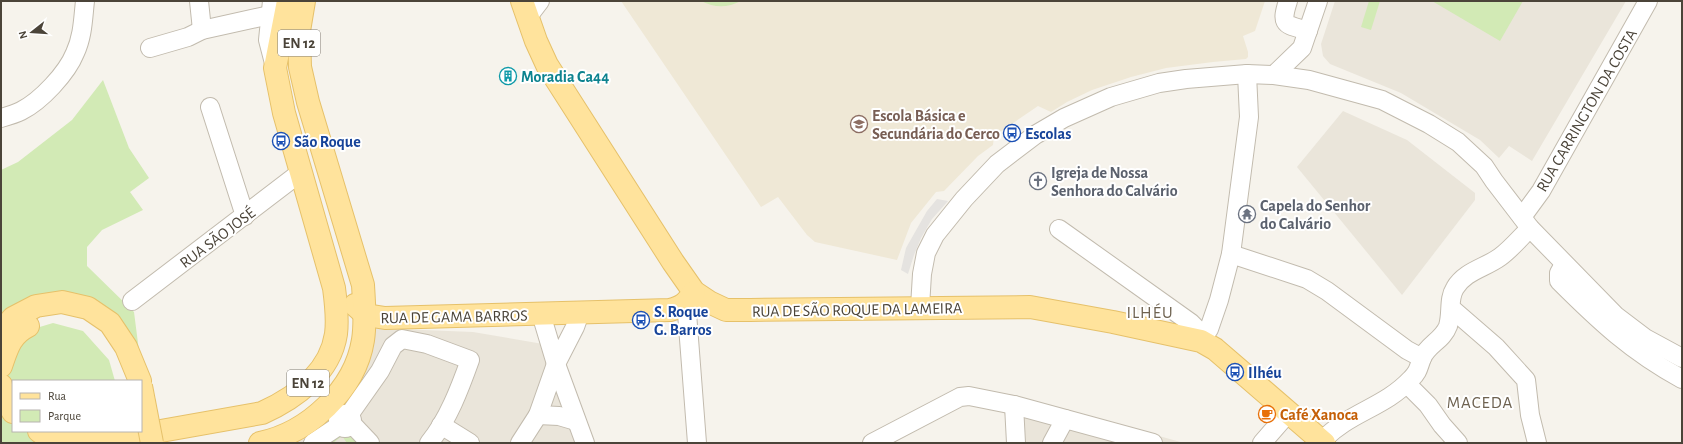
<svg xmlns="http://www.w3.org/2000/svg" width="1683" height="444" font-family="'Alegreya Sans',sans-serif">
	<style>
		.residential { fill: #eae5da }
		.education { fill: #efe8d6 }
		.green { fill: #d2eab5 }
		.parking { fill: #e5e3e0 }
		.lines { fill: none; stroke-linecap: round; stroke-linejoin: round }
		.minor-casing { stroke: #c2bbae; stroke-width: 20 }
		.major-casing { stroke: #e6c16a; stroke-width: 24 }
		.minor { stroke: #fff; stroke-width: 18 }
		.major { stroke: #ffe39c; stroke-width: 22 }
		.major-bridge-casing { stroke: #e6c16a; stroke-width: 24; stroke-linecap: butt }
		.major-bridge { stroke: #ffe39c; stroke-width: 22 }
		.labels { text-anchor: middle; stroke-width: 4; stroke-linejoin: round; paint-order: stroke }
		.shield { fill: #fff; stroke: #817c74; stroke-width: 1 }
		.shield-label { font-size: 15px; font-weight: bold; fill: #4b4439 }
		.culture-label { font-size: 16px; font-weight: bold; fill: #0d838f; stroke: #fff; text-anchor: start }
		.street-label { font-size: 16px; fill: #4b4439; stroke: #fff }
		.education-label { font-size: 16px; font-weight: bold; fill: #785e54; stroke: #fff; text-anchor: start }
		.transit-label { font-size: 16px; font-weight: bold; fill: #164399; stroke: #fff; text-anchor: start }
		.worship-label { font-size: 16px; font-weight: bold; fill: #5b616d; stroke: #fff; text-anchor: start }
		.food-label { font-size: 16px; font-weight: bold; fill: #c56008; stroke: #fff; text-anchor: start }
		.neighbourhood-label { font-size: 17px; letter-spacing: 1px; fill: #6e6250; stroke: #fff }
	</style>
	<rect width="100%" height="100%" fill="#f6f3ec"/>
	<g class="residential">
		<path d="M1335,1H1626L1532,161L1509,146L1499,158L1480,140L1401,93L1330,64L1323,56L1321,44Z"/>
		<path d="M1343,111L1407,140L1475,193V200L1402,295L1297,167Z"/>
		<path d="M373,328L473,332L543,344L580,443H280L323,419Z"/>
		<path d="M1010,394L1184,443H1012L1004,412Z"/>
	</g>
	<path class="education" d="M621,1H1265L1255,31L1243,36L1248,52V57L1246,59L1213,62L1166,68L1131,77L1092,90L1067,102L1051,112L1038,106L994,136L993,145L978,156L944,191L936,192L911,223L897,260L815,242L807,235L778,197L761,207Z"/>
	<g class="green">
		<path d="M701,1H741C727,8 715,8 701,1Z"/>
		<path d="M1369,1H1380L1371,30L1361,27Z"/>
		<path d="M1432,1H1523L1500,41Z"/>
		<path d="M103,80L129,148L149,178L130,192L143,210L102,230L87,247V266L134,312L139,351L85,300L1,319V170L18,162L72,120Z"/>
		<path d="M53,323L83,331L109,360L115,381H13V431H109L43,443H1V353L33,329Z"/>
		<path d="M345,432L357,443H347L342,436L333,443H321Z"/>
	</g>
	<path class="parking" d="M937,199L948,201L932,219L921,238L914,255L908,274L901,270L906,248L927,211Z"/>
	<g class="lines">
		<g class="minor-casing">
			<g id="minor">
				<path d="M199,1L202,30"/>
				<path d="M272,1L268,40L275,67"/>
				<path d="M1288,1C1280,26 1285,24 1308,31"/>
				<path d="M527,18L540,1"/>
				<path d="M150,48L188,37L202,30L270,15"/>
				<path d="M1274,75L1302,48L1318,1"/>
				<path d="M210,107L245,216"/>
				<path d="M1,118C8,116 15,114 21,111C41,101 67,73 75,53C83,36 83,18 85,1"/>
				<path d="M1522,217L1541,191L1648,1"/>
				<path d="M1059,229L1191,323L1197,329L1201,341"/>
				<path d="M1231,254L1307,279L1327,291L1407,350L1422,358"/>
				<path d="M1564,264L1559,273V281C1599,321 1632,352 1682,379"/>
				<path d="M132,301L301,172"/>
				<path d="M920,307L922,274L926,253L935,235L964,199L997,164L1035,135L1064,118L1111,97L1159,83L1186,79L1247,74L1274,75L1309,80L1382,100L1429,124L1458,142L1484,166L1494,181L1530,228L1616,316L1645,338L1682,358"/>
				<path d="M1451,308L1496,347L1526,380L1530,415L1537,443"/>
				<path d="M687,313L697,443"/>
				<path d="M541,314L556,364L575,327L580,313"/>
				<path d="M1201,341L1209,329L1219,300L1231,254L1249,117L1247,74"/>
				<path d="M556,364L585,443"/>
				<path d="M1407,384L1428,405L1442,425L1458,443"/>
				<path d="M1014,405L1016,443"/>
				<circle cx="345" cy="421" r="7"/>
				<path d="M349,415L380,371L393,346L402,339L427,344L470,360C460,388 448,420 429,443"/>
				<path d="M538,415L559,416L576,421"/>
				<path d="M352,424L370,443"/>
				<path d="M441,425L470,443"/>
				<path d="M1322,441C1349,412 1384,408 1411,379C1419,371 1418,368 1422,358C1427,345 1443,340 1448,326C1452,313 1448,299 1455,288C1465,271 1485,268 1500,257C1511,249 1520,238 1530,228"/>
				<path d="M313,443L340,425"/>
				<path d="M520,443L538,415L556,364"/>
				<path d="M872,443L960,397L969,396L1014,405L1153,443"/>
				<path d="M1052,443L1065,419"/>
				<path d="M1262,443L1289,412"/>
			</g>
		</g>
		<g class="major-casing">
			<g id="major">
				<path d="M522,1L536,41L547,65L673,262L694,292L709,302L726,310H750L1030,307L1113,322L1201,341L1215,349L1324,443"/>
				<path d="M355,305L366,315L385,318L670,310C682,307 687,303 694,292"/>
				<path d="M1,332L13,318L36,306L62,302L88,308L110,323L126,347L140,381"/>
				<path d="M1,366C7,349 10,335 28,326"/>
				<path d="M1,385L2,394L13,412"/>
				<path d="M39,431L42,433L70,436H110"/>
				<path d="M93,443L262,413C295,398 330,373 336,334C338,319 336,303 334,288L284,113L275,68L288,1"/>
				<path d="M260,443C308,433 355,390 363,340C366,321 364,303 363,285L308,102L300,67L299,31L304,1"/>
			</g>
		</g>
		<use href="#minor" class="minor"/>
		<use href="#major" class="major"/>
		<g class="major-bridge-casing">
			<path id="major-bridge" d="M141,386L152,443"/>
		</g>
		<use href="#major-bridge" class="major-bridge"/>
	</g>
	<defs>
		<g id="building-ring" transform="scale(0.9)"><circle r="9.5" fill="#fff" stroke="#0f9aa8" stroke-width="1.5"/><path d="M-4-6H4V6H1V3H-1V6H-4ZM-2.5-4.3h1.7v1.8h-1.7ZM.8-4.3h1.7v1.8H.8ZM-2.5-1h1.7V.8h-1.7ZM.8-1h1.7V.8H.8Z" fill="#0f9aa8"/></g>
		<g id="school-ring" transform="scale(0.9)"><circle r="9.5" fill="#fff" stroke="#8d6e63" stroke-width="1.5"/><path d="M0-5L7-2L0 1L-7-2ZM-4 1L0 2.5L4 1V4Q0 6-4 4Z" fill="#8d6e63"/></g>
		<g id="bus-ring" transform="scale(0.9)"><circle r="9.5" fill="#fff" stroke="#1a4fb4" stroke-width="1.5"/><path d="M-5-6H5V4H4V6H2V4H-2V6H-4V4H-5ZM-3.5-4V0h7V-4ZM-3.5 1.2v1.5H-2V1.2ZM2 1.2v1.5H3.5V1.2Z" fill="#1a4fb4"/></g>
		<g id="church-ring" transform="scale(0.9)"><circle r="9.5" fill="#fff" stroke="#6b7280" stroke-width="1.5"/><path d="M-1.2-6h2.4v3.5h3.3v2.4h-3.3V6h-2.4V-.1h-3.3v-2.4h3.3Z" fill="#6b7280"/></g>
		<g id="temple-ring" transform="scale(0.9)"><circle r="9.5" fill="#fff" stroke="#6b7280" stroke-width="1.5"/><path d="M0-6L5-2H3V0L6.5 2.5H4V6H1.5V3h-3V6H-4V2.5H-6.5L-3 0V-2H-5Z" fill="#6b7280"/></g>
		<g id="cafe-ring" transform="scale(0.9)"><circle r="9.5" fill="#fff" stroke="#e8710a" stroke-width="1.5"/><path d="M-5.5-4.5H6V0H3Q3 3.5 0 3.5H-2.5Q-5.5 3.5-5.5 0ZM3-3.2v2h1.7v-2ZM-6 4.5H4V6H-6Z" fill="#e8710a"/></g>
	</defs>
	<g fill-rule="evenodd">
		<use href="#building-ring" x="508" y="76"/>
		<use href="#school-ring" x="859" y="124"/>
		<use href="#bus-ring" x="1012" y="133"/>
		<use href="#bus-ring" x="281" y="141"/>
		<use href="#church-ring" x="1038" y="181"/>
		<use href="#temple-ring" x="1247" y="214"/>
		<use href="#bus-ring" x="641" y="320"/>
		<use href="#bus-ring" x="1235" y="372"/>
		<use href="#cafe-ring" x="1267" y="414"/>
	</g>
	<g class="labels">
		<g class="shield">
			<rect x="278" y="30" width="42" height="26" rx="3"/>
			<rect x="287" y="370" width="42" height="26" rx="3"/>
		</g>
		<g class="shield-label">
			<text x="299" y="48">EN 12</text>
			<text x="308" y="388">EN 12</text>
		</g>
		<g class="culture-label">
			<text x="521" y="82">Moradia Ca44</text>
		</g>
		<g class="street-label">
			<text transform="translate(1586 110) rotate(-60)" y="6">RUA CARRINGTON DA COSTA</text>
			<text transform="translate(217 237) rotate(-37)" y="6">RUA SÃO JOSÉ</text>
			<text transform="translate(857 309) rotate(-1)" y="6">RUA DE SÃO ROQUE DA LAMEIRA</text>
			<text transform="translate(454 316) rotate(-1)" y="6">RUA DE GAMA BARROS</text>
		</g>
		<g class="education-label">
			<text x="872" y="121">Escola Básica e<tspan x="872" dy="18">Secundária do Cerco</tspan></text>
		</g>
		<g class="transit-label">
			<text x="1025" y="139">Escolas</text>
			<text x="294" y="147">São Roque</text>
			<text x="654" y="317">S. Roque<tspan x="654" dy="18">G. Barros</tspan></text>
			<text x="1248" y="378">Ilhéu</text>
		</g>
		<g class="worship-label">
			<text x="1051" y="178">Igreja de Nossa<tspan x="1051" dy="18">Senhora do Calvário</tspan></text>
			<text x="1260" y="211">Capela do Senhor<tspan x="1260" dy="18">do Calvário</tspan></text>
		</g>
		<g class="food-label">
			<text x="1280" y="420">Café Xanoca</text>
		</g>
		<g class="neighbourhood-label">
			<text x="1150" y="318">ILHÉU</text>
			<text x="1480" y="408">MACEDA</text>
		</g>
	</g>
	<rect width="1683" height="444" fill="none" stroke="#4b4439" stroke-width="4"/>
	<rect x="12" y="380" width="130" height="52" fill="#ffffff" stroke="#b7b4b0"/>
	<rect x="20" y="393" width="20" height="6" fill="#ffe39c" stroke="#b7b4b0"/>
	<text x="48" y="400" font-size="12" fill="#4b4439">Rua</text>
	<rect x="20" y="410" width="20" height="12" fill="#d2eab5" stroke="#b7b4b0"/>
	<text x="48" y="420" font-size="12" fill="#4b4439">Parque</text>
	<g transform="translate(32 32) rotate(253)" stroke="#ffffff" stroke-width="3" paint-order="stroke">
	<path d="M0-3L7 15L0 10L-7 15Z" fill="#4b4439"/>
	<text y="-6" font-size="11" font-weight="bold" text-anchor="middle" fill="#4b4439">N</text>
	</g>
</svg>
